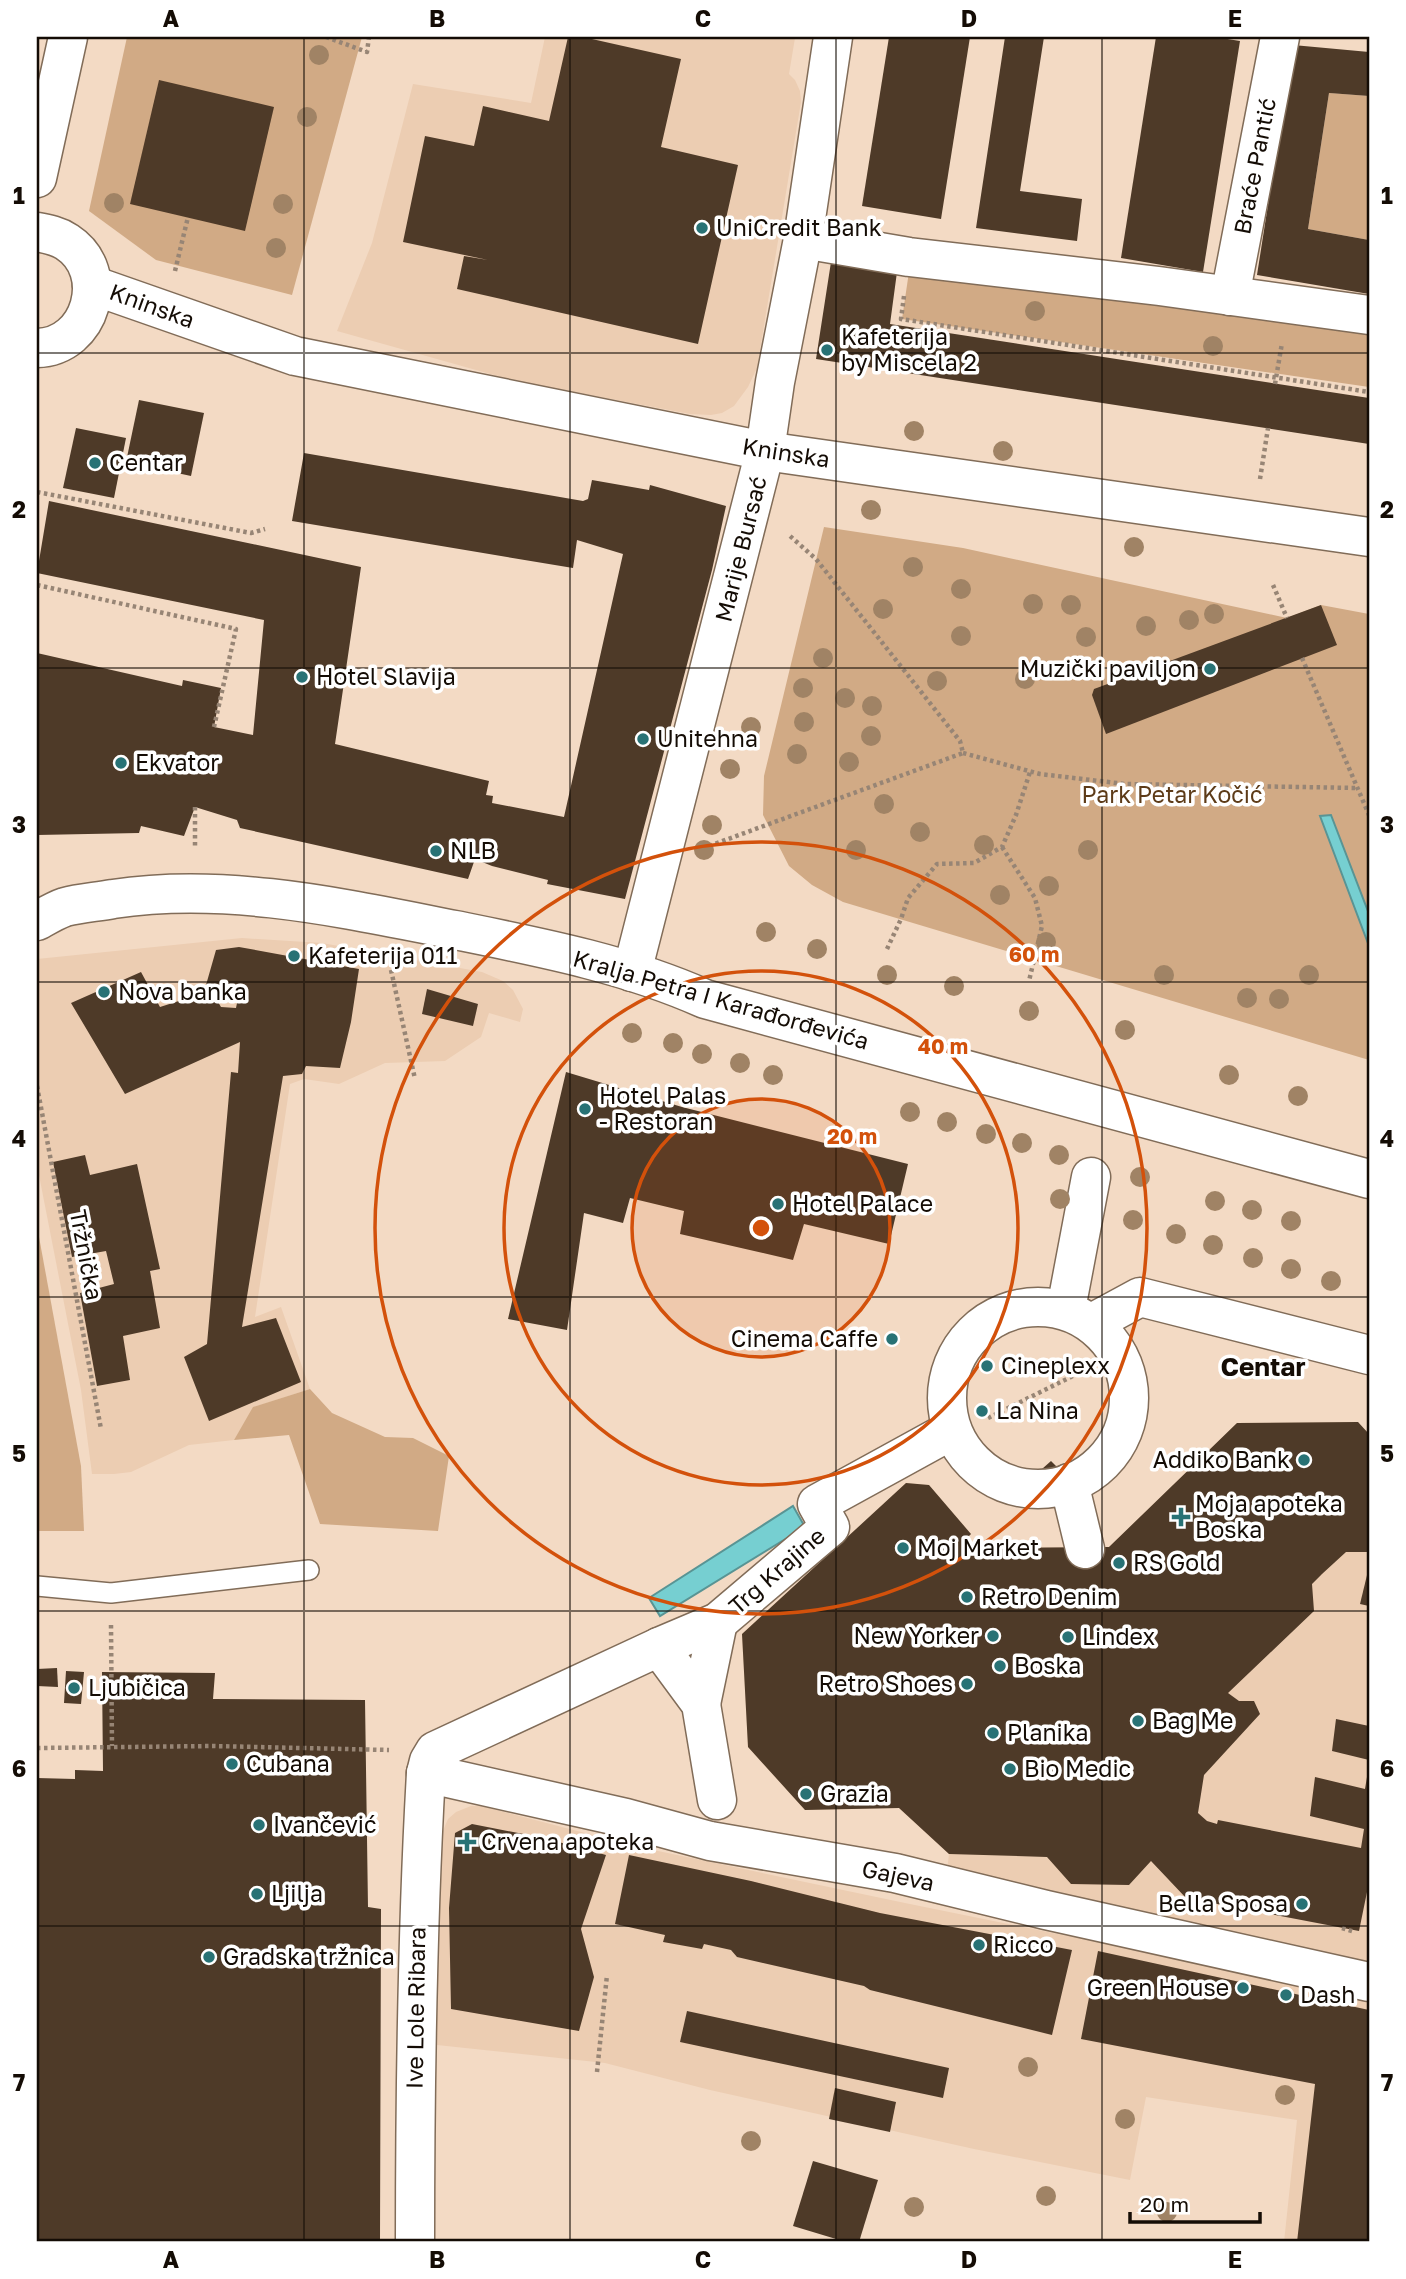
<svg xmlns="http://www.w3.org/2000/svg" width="1406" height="2279" font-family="'Golos Text',sans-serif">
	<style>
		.built { fill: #eccdb2 }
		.green { fill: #d1aa85 }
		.water { fill: #76cfd1; stroke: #599494; stroke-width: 2 }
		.building { fill: #4e3a28 }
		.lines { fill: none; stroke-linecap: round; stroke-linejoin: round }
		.lane-casing { stroke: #816c58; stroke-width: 22 }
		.street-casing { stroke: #816c58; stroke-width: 41 }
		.secondary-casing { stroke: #816c58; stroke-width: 41 }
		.path { stroke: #978575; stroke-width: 4.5; stroke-dasharray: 3.5 3.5; stroke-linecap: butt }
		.lane { stroke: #fff; stroke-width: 19 }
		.street { stroke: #fff; stroke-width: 38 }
		.secondary { stroke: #fff; stroke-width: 38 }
		.tree { fill: #a08365 }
		.grid { fill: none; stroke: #140c05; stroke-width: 2; stroke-opacity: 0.55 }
		.ring { fill: none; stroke: #d3510b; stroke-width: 3.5 }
		.poi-dot { fill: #287275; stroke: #fff; stroke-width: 2.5 }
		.labels { text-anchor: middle; stroke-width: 7; stroke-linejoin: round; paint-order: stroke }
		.street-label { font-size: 23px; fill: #140c05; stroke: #fff }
		.poi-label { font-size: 23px; fill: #140c05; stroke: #fff; text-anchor: start }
		.park-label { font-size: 23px; fill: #5d3b18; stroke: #fff }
		.quarter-label { font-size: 26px; font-weight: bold; fill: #140c05; stroke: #fff }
		.centre { fill: #d3510b; stroke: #fff; stroke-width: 3.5 }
		.ring-label { font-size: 21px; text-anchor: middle; font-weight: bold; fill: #d3510b; stroke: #fff; stroke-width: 7; stroke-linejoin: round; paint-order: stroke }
		.neatline { fill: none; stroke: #140c05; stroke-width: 2.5 }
		.grid-label { font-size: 23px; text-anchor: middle; font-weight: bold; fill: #140c05 }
	</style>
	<rect width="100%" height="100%" fill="#f3dac4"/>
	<g class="built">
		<path d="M545,37H798L795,38L789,74L795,80L800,91L801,102L757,368L748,387L734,406L722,413L711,415L690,414L512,380L337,331L372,243L413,84L531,103Z"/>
		<path d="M242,938L322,943L482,972L503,981L513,990L523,1009L520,1022L489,1013L481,1037L445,1061L385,1063L339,1084L304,1079L290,1084L255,1317L281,1307L310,1389L254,1407L234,1440L189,1445L131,1472L114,1474H92L81,1390L37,1165V959Z"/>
		<path d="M1358,1422L1369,1434V1972L946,1880L949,1854L899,1808L805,1810L748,1747L742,1634L906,1483L929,1485L971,1534L967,1538L975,1548L1109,1547L1237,1423Z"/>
		<path d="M471,1806H481L639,1847L905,1903L1067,1936L1102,1937L1369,1993V2242H1284L1297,2120L1146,2097L1130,2180L974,2149L710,2090L605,2063L437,2045V1936L442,1833L448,1819L456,1812Z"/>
	</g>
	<g class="green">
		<path d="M127,37H362L292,295L156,260L89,211Z"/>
		<path d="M1329,93L1369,96V240L1308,229Z"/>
		<path d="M910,265L1369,331V387L902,319Z"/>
		<path d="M824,527L963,548L1287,618L1321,605L1369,614V1060L843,902L812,885L789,866L763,815L764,776Z"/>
		<path d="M37,1226L81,1466L84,1531H37Z"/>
		<path d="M310,1389L332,1413L385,1437L413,1438L449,1456L438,1531L320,1524L289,1435L234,1440L253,1407Z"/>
	</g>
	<g class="water">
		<path d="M1331,815L1369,914V946L1320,816Z"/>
		<path d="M793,1506L805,1527L660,1616L649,1598Z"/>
	</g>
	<g class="building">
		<path d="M568,37H583L681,59L661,147L738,165L698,344L457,289L464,256L488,260L403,242L425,136L474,146L483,106L549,121Z"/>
		<path d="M889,37H970L941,219L862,206Z"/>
		<path d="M1005,37H1044L1020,191L1082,199L1077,241L976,228Z"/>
		<path d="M1156,37H1215L1240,41L1203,272L1121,258Z"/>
		<path d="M1293,45L1369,52V96L1329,93L1308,229L1369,240V294L1257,275Z"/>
		<path d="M159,80L274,107L245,231L130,204Z"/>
		<path d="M831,262L897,272L890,324L1369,398V444L816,359Z"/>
		<path d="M139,400L204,413L191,476L126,462Z"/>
		<path d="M76,428L126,438L114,498L63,488Z"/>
		<path d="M304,453L583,501L588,499L592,480L649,490L650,485L726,506L712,570L625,899L547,884L548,880L492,866L475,859L468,879L240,828L237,820L195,807L184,836L141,826L139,833L37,835V653L182,686L183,680L221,688L214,727L253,735L264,620L37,573L49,501L361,567L335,744L489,781L486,795L493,796L492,803L564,817L623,554L577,540L573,568L292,521Z"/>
		<path d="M1321,605L1337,645L1106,734L1092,695L1094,689Z"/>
		<path d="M239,947L359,969L351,1022L340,1068L306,1066L302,1074L283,1076L242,1327L276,1318L301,1382L209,1421L184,1357L207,1344L231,1072L238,1073L240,1042L125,1094L71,1003L141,972L160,1007L207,992L214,995L221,1007L236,1008L238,998L204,992L216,950Z"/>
		<path d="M427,989L478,1004L473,1026L422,1014Z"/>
		<path d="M566,1072L682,1107L908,1164L889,1244L804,1224L793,1260L680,1234L684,1211L630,1198L623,1223L584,1213L567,1330L508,1319Z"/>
		<path d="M85,1155L90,1175L137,1164L160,1269L150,1271L160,1328L123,1336L130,1380L97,1386L80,1293L114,1284L106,1251L72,1257L53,1162Z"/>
		<path d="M1358,1422L1369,1434V1552H1346L1322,1574L1312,1584L1314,1611L1228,1693L1239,1701H1254L1260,1714L1204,1775L1198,1813L1207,1821L1217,1824L1218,1820L1361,1848L1364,1829L1310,1816L1315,1777L1365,1789L1369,1765V1892H1367L1359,1931L1186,1898L1151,1861L1129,1885L1071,1884L1047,1857L949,1854L899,1808L805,1810L748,1747L742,1634L906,1483L929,1485L971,1534L967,1538L975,1548L1109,1547L1237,1423Z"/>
		<path d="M1051,1461L1062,1472L1053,1480L1042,1469Z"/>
		<path d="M1368,1571H1369V1606L1360,1604Z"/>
		<path d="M57,1668L58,1687L37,1686V1669Z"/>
		<path d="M66,1671L84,1672L81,1704L64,1703Z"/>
		<path d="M102,1672L215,1673L213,1699L365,1700L368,1907L381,1909L380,2242H37V1778L75,1779V1770L103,1771Z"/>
		<path d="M1336,1719L1369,1726V1760L1332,1751Z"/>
		<path d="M472,1824L544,1838L606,1855L581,1929L594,1977L579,2031L451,2009L449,1908L455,1833Z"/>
		<path d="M629,1855L751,1881L880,1913L1072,1950L1052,2035L870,1990L864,1986L737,1957L731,1950L704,1944L702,1949L663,1942L665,1935L615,1924Z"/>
		<path d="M1098,1951L1369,2010V2242H1297L1315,2084L1081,2039Z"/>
		<path d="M687,2011L949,2068L943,2098L680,2042Z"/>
		<path d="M835,2088L896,2102L890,2132L829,2119Z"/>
		<path d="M813,2161L878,2180L859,2242H846L793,2226Z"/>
	</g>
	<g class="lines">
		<g class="lane-casing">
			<path id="lane" d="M37,1586L111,1593L309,1570"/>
		</g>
		<g class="street-casing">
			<g id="street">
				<path d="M803,239L909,257L1159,286L1369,315"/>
				<path d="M1230,296L1280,37"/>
				<path d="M632,972L765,451L775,382L803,239L833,37"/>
				<circle cx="1038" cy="1398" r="91"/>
				<path d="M1066,1309L1091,1177"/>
				<path d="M1092,1323L1140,1297L1369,1355"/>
				<path d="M1069,1483L1085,1549"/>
				<path d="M659,1647L701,1704L717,1800"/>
				<path d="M701,1704L718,1622"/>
				<path d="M426,1773L626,1818L710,1841L895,1873L1046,1910L1369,1982"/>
				<path d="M415,2242C415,2086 417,1930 426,1773L429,1761L435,1751L659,1647L718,1622L830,1527L817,1504L950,1431"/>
			</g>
		</g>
		<g class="secondary-casing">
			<g id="secondary">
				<path d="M37,178L68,37"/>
				<path d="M37,232C48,234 58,236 67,242C113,272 91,347 37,348"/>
				<path d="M92,285L295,356L765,451L1369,537"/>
				<path d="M37,921C46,916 56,910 65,907C80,903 97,902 113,899C228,882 342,908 455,930C539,947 627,964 705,999L1369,1179"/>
			</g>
		</g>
		<g class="path">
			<path d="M326,37L367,52L369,37"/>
			<path d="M175,271L188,217"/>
			<path d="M904,296L901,319L1369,392"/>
			<path d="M1275,384L1282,343"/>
			<path d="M1260,479L1268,428"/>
			<path d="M37,492L251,533L265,529"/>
			<path d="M37,585L236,629L214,727"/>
			<path d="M1273,585L1287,618"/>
			<path d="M1302,658L1369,815"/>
			<path d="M963,753L1040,774L1125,784L1358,788"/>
			<path d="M195,807V846"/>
			<path d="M709,846L963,753L960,741L816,559L790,536"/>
			<path d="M1002,847L1035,898L1042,926L1029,981"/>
			<path d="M887,949L901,919L908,898L937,864L974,863L1002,847L1016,815L1030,772"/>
			<path d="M391,970L415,1079"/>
			<path d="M37,1086L101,1429"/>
			<path d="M988,1418L1093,1366"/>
			<path d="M111,1625L112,1746"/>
			<path d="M37,1748L213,1746L389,1750"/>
			<path d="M1342,1928L1355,1932"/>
			<path d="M597,2072L607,1975"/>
		</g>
		<use href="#lane" class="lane"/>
		<use href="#street" class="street"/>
		<use href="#secondary" class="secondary"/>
	</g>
	<g class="tree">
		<circle cx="319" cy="55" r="10"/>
		<circle cx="307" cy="117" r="10"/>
		<circle cx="114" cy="203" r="10"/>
		<circle cx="283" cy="204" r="10"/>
		<circle cx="276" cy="248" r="10"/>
		<circle cx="1035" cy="311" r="10"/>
		<circle cx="1213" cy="346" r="10"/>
		<circle cx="914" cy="431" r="10"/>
		<circle cx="1003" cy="451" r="10"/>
		<circle cx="871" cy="510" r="10"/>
		<circle cx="1134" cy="547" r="10"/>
		<circle cx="913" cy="567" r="10"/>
		<circle cx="961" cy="589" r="10"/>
		<circle cx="1033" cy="604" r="10"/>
		<circle cx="1071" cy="605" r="10"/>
		<circle cx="883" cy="609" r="10"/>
		<circle cx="1214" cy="614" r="10"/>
		<circle cx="1189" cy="620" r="10"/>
		<circle cx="1146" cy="626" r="10"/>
		<circle cx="961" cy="636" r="10"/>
		<circle cx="1086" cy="637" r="10"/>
		<circle cx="823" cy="658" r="10"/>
		<circle cx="1025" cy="679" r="10"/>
		<circle cx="937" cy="681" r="10"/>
		<circle cx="803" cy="688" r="10"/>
		<circle cx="845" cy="698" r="10"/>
		<circle cx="872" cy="706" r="10"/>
		<circle cx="804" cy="722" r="10"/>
		<circle cx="751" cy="727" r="10"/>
		<circle cx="871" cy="736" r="10"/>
		<circle cx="797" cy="754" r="10"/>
		<circle cx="849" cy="762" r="10"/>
		<circle cx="730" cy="769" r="10"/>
		<circle cx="884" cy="804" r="10"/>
		<circle cx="712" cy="825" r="10"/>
		<circle cx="920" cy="832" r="10"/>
		<circle cx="984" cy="845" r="10"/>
		<circle cx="704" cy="850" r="10"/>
		<circle cx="856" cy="850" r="10"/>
		<circle cx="1088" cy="850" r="10"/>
		<circle cx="1049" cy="886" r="10"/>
		<circle cx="1000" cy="895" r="10"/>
		<circle cx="766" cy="932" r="10"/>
		<circle cx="1046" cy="942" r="10"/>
		<circle cx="817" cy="949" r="10"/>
		<circle cx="887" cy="975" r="10"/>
		<circle cx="1164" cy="975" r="10"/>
		<circle cx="1309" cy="975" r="10"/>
		<circle cx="954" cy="986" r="10"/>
		<circle cx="1247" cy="998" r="10"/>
		<circle cx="1279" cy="999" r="10"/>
		<circle cx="1029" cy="1011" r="10"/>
		<circle cx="1125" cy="1030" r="10"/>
		<circle cx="632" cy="1033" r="10"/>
		<circle cx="673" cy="1043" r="10"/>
		<circle cx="702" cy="1054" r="10"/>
		<circle cx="740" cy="1063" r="10"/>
		<circle cx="773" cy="1075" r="10"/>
		<circle cx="1229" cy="1075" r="10"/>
		<circle cx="1298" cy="1096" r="10"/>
		<circle cx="910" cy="1112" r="10"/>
		<circle cx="947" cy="1122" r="10"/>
		<circle cx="986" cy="1134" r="10"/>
		<circle cx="1022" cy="1143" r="10"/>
		<circle cx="1059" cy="1155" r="10"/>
		<circle cx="1140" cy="1177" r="10"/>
		<circle cx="1060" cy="1199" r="10"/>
		<circle cx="1215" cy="1201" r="10"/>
		<circle cx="1252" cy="1210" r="10"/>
		<circle cx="1133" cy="1220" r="10"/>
		<circle cx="1291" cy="1221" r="10"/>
		<circle cx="1176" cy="1234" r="10"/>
		<circle cx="1213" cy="1245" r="10"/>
		<circle cx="1253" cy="1258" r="10"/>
		<circle cx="1291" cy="1269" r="10"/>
		<circle cx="1331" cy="1281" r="10"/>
		<circle cx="1028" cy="2067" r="10"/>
		<circle cx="1285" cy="2095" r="10"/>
		<circle cx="1125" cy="2119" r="10"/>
		<circle cx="751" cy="2141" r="10"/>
		<circle cx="1046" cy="2196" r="10"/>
		<circle cx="914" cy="2207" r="10"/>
		<circle cx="1167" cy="2212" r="10"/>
	</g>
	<path class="grid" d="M304,37V2242M570,37V2242M836,37V2242M1102,37V2242M37,353H1369M37,668H1369M37,982H1369M37,1297H1369M37,1611H1369M37,1926H1369"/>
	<circle cx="761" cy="1228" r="129" fill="#d3510b" fill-opacity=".12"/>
	<g class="ring">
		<circle cx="761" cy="1228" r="129"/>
		<circle cx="761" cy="1228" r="257"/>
		<circle cx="761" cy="1228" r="386"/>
	</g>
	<g class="poi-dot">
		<circle cx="702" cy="228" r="7"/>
		<circle cx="827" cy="350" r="7"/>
		<circle cx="95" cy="463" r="7"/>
		<circle cx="1210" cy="669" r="7"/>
		<circle cx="302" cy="677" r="7"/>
		<circle cx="643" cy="739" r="7"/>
		<circle cx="121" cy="763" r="7"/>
		<circle cx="436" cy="851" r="7"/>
		<circle cx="294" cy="956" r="7"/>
		<circle cx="104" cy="992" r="7"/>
		<circle cx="585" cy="1109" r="7"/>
		<circle cx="778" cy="1204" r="7"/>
		<circle cx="892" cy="1339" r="7"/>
		<circle cx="987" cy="1366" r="7"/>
		<circle cx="982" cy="1411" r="7"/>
		<circle cx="1304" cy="1460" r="7"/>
		<path d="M1177.5 1506.5h7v7h7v7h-7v7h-7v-7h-7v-7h7z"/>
		<circle cx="903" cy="1548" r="7"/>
		<circle cx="1119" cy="1563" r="7"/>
		<circle cx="967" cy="1597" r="7"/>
		<circle cx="993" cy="1636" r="7"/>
		<circle cx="1068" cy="1637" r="7"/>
		<circle cx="1000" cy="1666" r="7"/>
		<circle cx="967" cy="1684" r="7"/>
		<circle cx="74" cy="1688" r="7"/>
		<circle cx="1138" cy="1721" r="7"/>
		<circle cx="993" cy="1733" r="7"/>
		<circle cx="232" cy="1764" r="7"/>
		<circle cx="1010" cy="1769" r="7"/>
		<circle cx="806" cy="1794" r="7"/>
		<circle cx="259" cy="1825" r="7"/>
		<path d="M463.5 1831.5h7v7h7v7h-7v7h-7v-7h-7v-7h7z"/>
		<circle cx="257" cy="1894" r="7"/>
		<circle cx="1302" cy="1904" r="7"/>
		<circle cx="979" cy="1945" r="7"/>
		<circle cx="209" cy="1957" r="7"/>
		<circle cx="1243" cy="1988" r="7"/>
		<circle cx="1286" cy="1995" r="7"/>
	</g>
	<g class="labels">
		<g class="street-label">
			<text transform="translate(1255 166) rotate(-79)" y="8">Braće Pantić</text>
			<text transform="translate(152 306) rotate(20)" y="8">Kninska</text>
			<text transform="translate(786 453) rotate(9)" y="8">Kninska</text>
			<text transform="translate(741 549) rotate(-76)" y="8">Marije Bursać</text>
			<text transform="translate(721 1000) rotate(16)" y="8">Kralja Petra I Karađorđevića</text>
			<text transform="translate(86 1255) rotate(79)" y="8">Tržnička</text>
			<text transform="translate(777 1571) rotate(-41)" y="8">Trg Krajine</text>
			<text transform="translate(898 1876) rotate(12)" y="8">Gajeva</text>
			<text transform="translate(416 2008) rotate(-89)" y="8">Ive Lole Ribara</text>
		</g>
		<g class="poi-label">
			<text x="716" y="236">UniCredit Bank</text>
			<text x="841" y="345">Kafeterija<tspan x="841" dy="26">by Miscela 2</tspan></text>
			<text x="109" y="471">Centar</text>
			<text x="1196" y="677" text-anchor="end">Muzički paviljon</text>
			<text x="316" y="685">Hotel Slavija</text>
			<text x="657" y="747">Unitehna</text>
			<text x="135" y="771">Ekvator</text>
			<text x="450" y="859">NLB</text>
			<text x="308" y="964">Kafeterija 011</text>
			<text x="118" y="1000">Nova banka</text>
			<text x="599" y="1104">Hotel Palas<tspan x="599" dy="26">- Restoran</tspan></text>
			<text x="792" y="1212">Hotel Palace</text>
			<text x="878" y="1347" text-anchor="end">Cinema Caffe</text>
			<text x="1001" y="1374">Cineplexx</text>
			<text x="996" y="1419">La Nina</text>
			<text x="1290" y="1468" text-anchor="end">Addiko Bank</text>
			<text x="1195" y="1512">Moja apoteka<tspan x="1195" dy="26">Boska</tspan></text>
			<text x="917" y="1556">Moj Market</text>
			<text x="1133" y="1571">RS Gold</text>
			<text x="981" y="1605">Retro Denim</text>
			<text x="979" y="1644" text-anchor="end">New Yorker</text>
			<text x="1082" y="1645">Lindex</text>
			<text x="1014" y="1674">Boska</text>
			<text x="953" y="1692" text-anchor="end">Retro Shoes</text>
			<text x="88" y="1696">Ljubičica</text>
			<text x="1152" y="1729">Bag Me</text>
			<text x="1007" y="1741">Planika</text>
			<text x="246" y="1772">Cubana</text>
			<text x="1024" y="1777">Bio Medic</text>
			<text x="820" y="1802">Grazia</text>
			<text x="273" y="1833">Ivančević</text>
			<text x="481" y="1850">Crvena apoteka</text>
			<text x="271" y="1902">Ljilja</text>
			<text x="1288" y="1912" text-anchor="end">Bella Sposa</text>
			<text x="993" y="1953">Ricco</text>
			<text x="223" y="1965">Gradska tržnica</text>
			<text x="1229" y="1996" text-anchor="end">Green House</text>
			<text x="1300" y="2003">Dash</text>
		</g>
		<g class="park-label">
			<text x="1172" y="803">Park Petar Kočić</text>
		</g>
		<g class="quarter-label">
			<text x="1263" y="1376">Centar</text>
		</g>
	</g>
	<circle cx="761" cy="1228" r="10" class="centre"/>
	<g class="ring-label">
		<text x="1034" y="962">60 m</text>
		<text x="943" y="1054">40 m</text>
		<text x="852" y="1144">20 m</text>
	</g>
	<rect width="1406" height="2279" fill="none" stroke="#ffffff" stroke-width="77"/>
	<path d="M1130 2212v10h130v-10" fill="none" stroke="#140c05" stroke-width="3.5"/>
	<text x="1140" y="2212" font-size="21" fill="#140c05" stroke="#ffffff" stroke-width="5" paint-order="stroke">20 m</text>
	<rect x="38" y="38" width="1330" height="2202" class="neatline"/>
	<g class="grid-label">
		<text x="171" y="27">A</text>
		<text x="437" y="27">B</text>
		<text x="703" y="27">C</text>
		<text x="969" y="27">D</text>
		<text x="1235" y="27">E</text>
		<text x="19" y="204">1</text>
		<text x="1387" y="204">1</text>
		<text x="19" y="518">2</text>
		<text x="1387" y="518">2</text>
		<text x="19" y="833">3</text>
		<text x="1387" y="833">3</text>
		<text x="19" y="1147">4</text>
		<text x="1387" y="1147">4</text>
		<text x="19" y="1462">5</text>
		<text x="1387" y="1462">5</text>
		<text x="19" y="1777">6</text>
		<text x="1387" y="1777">6</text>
		<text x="19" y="2091">7</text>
		<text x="1387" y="2091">7</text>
		<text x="171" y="2268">A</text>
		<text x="437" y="2268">B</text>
		<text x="703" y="2268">C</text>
		<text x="969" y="2268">D</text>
		<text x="1235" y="2268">E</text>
	</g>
</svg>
